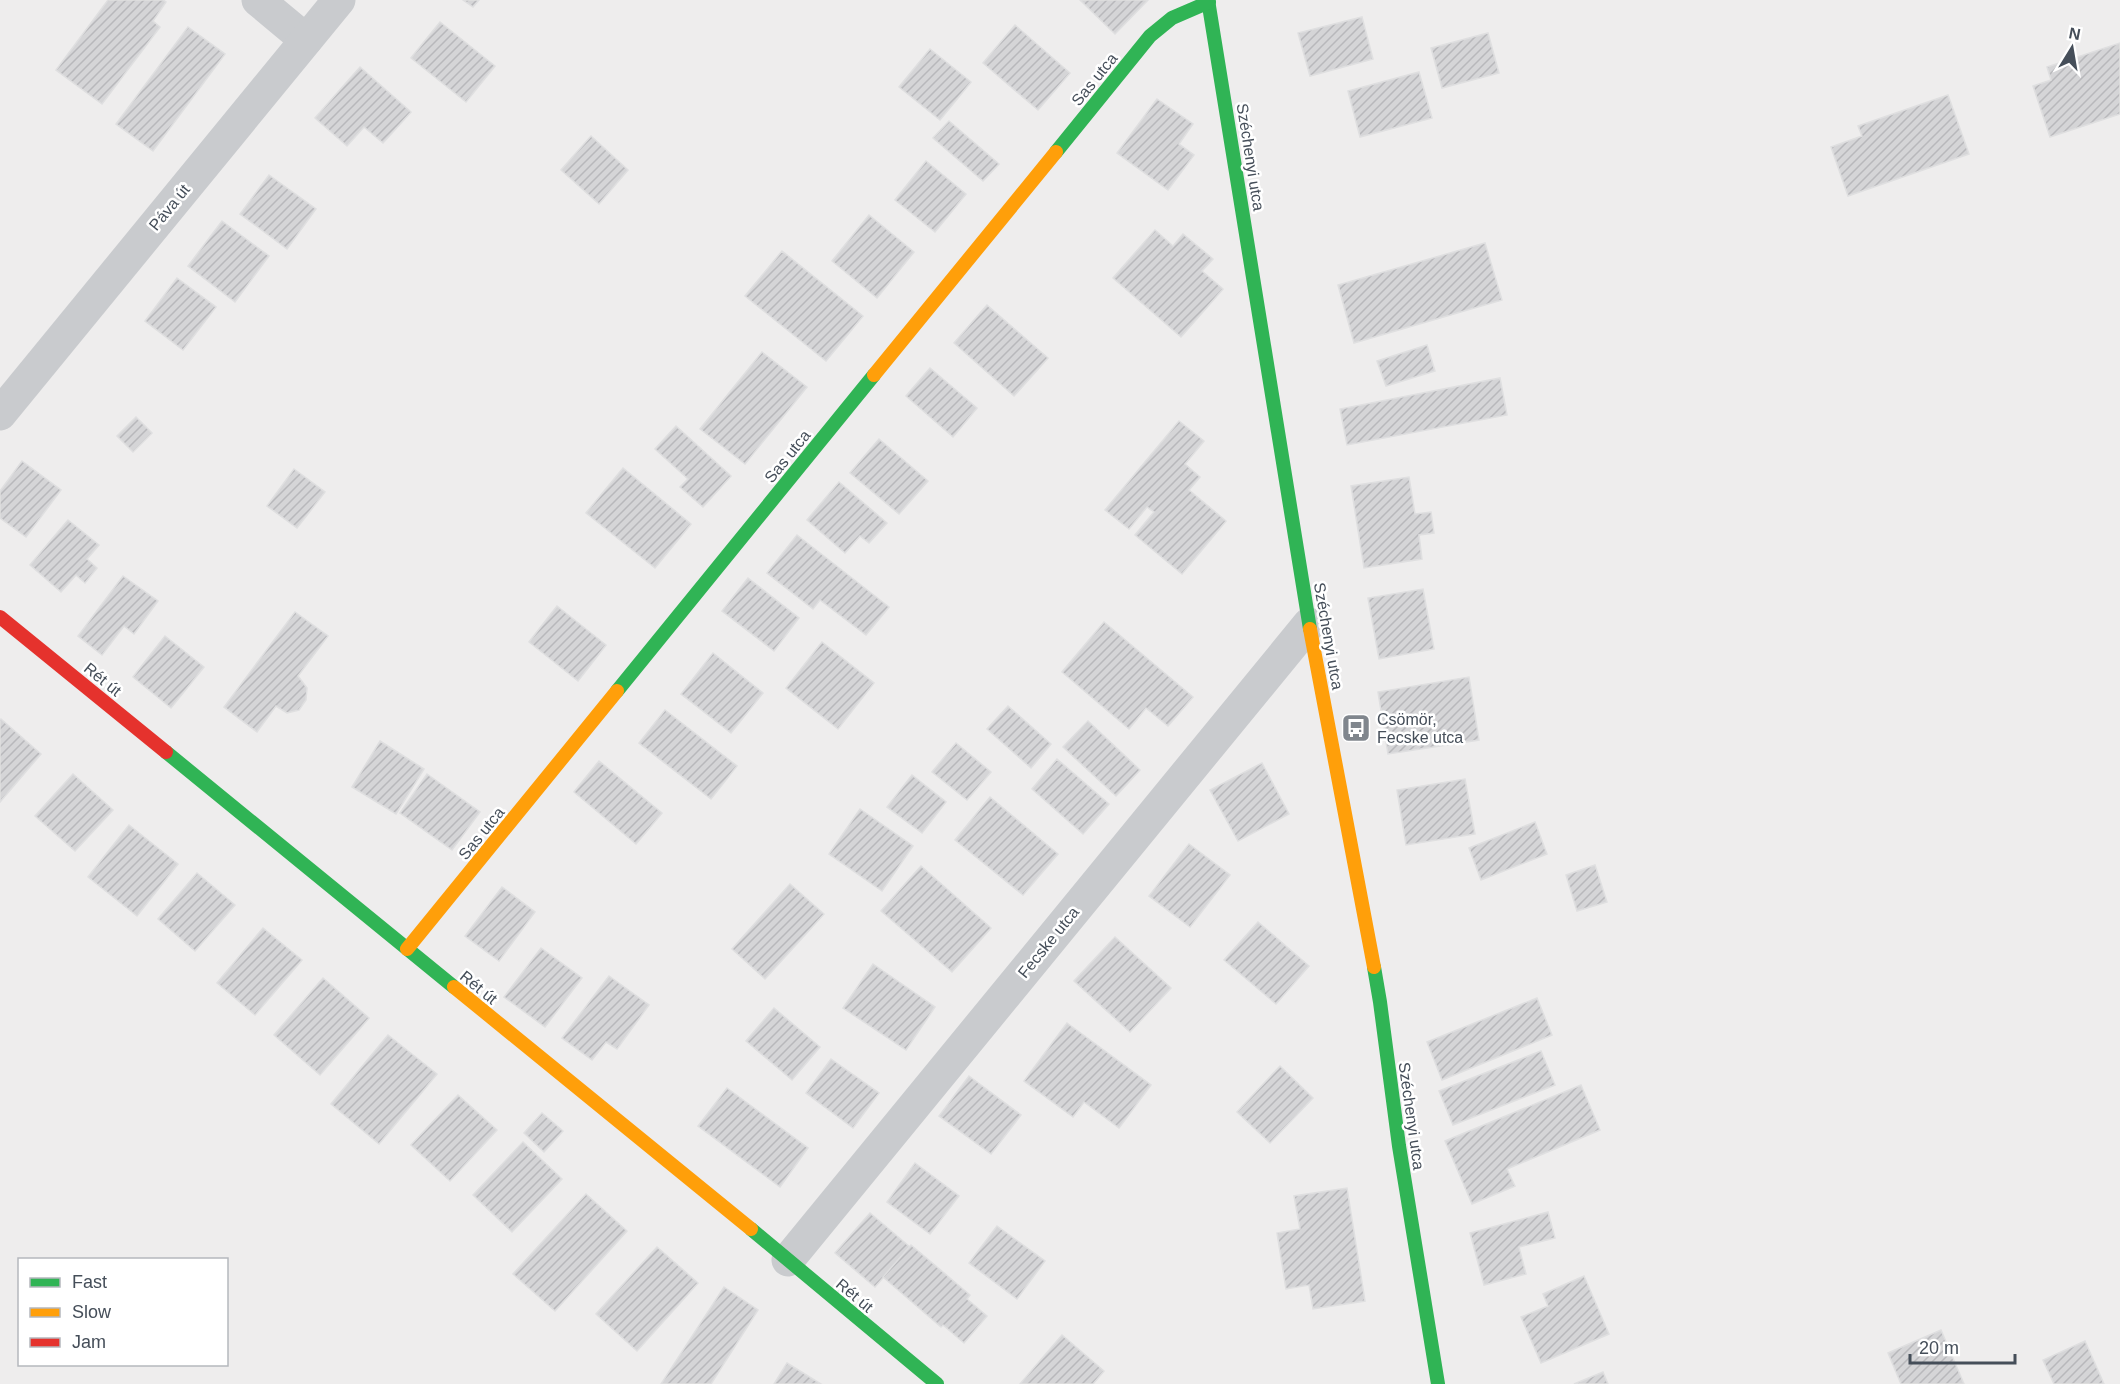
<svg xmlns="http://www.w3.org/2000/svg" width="2120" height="1384" font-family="Arial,sans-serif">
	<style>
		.building { fill: url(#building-hatch); stroke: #dfdfe0; stroke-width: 1.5 }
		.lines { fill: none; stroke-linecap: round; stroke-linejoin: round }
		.street { stroke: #c9cbce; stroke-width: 33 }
		.fast { stroke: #30b455; stroke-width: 14 }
		.slow { stroke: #ff9f0a; stroke-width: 14 }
		.jam { stroke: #e5322d; stroke-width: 14 }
		.labels { text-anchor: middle; stroke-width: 5; stroke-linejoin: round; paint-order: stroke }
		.street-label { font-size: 16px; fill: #454e59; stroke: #fff }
		.poi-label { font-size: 16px; fill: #454e59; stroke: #fff; text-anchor: start }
	</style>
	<defs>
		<pattern id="building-hatch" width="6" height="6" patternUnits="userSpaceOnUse" patternTransform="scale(1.5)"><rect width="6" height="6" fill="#d5d5d7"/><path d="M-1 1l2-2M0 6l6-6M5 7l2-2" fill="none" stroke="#b8b8bb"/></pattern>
	</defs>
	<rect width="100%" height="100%" fill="#eeeded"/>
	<g class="building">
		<path d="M108,0H163L166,2L153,21L160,27L102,104L56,70Z"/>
		<path d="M463,0H479L473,7Z"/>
		<path d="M1080,0H1148L1115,34Z"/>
		<path d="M1362,17L1373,59L1310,76L1298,33Z"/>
		<path d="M440,22L495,66L466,102L411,58Z"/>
		<path d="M1015,25L1070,73L1038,110L983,63Z"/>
		<path d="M188,27L225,54L153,151L116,124Z"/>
		<path d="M1488,33L1499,73L1442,88L1431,48Z"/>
		<path d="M2120,43V114L2050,137L2033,86L2051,80L2047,67Z"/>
		<path d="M930,49L971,82L940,120L899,87Z"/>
		<path d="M360,67L411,112L383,143L364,127L347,146L315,118Z"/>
		<path d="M1419,72L1432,118L1360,137L1348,91Z"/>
		<path d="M1948,95L1969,154L1848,196L1831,147L1862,136L1858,126Z"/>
		<path d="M1157,99L1193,124L1179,144L1194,155L1168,190L1117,153Z"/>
		<path d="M949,121L999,164L983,181L933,138Z"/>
		<path d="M591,136L628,170L599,204L561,170Z"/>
		<path d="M926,161L966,194L935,232L895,200Z"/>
		<path d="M269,175L316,209L287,249L240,214Z"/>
		<path d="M869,215L914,252L877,298L832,261Z"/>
		<path d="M222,221L269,256L235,302L188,266Z"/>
		<path d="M1155,230L1173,246L1183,234L1213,259L1202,271L1223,289L1181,337L1113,278Z"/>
		<path d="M1485,243L1502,300L1354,343L1338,285Z"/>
		<path d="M782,251L863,316L826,361L745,296Z"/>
		<path d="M177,278L216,307L183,350L145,321Z"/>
		<path d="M987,305L1048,358L1014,396L954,343Z"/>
		<path d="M1427,345L1435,371L1386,386L1377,361Z"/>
		<path d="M762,352L807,387L745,464L700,429Z"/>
		<path d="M930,368L977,408L953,437L906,396Z"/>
		<path d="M1500,378L1507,415L1347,445L1340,409Z"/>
		<path d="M136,417L152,433L133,452L117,436Z"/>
		<path d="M1179,421L1204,441L1185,464L1200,477L1189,490L1226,521L1182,574L1135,535L1154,512L1147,507L1129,529L1105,510Z"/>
		<path d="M676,426L731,476L703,507L680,487L688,479L655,449Z"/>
		<path d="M879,439L928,481L899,514L850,473Z"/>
		<path d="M22,461L61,490L26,537L0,518V491Z"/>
		<path d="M623,468L691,524L655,568L586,513Z"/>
		<path d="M294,469L325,492L297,528L267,506Z"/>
		<path d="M1409,477L1415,514L1431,512L1434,533L1419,535L1422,559L1364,568L1351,486Z"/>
		<path d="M839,482L887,523L869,543L860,536L845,553L807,520Z"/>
		<path d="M68,520L99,545L87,559L97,568L85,583L76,575L61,592L30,565Z"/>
		<path d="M797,535L889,607L866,635L820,600L813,609L767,573Z"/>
		<path d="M123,576L158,601L134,634L124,626L102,655L78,636Z"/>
		<path d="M748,578L799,618L774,651L722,611Z"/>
		<path d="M1423,589L1434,649L1379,659L1368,598Z"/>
		<path d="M557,606L606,645L578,681L529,642Z"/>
		<path d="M295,612L328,636L298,676L307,688L306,700L299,710L287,713L276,706L257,732L224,707Z"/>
		<path d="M1104,622L1193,697L1168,726L1146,708L1129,729L1062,672Z"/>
		<path d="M165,636L204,667L171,708L133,677Z"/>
		<path d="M822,642L874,683L838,729L786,688Z"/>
		<path d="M713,653L763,693L731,733L681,694Z"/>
		<path d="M1469,677L1479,740L1388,754L1378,692Z"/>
		<path d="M1008,706L1051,744L1031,768L987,729Z"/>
		<path d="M665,710L737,766L711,799L639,743Z"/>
		<path d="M1,719L41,754L0,802V720Z"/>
		<path d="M1088,721L1140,770L1116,796L1063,747Z"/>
		<path d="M380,741L424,769L396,814L352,787Z"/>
		<path d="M956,743L991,772L967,800L932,772Z"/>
		<path d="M1057,759L1109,804L1083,834L1032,789Z"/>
		<path d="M599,761L662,813L636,844L574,792Z"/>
		<path d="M1262,763L1289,814L1238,841L1210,790Z"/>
		<path d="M73,774L113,810L75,851L35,816Z"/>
		<path d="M427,774L480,812L452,850L400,813Z"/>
		<path d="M912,775L946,802L922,833L887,807Z"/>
		<path d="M1465,779L1475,834L1406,845L1397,790Z"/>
		<path d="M990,797L1058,854L1023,895L955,840Z"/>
		<path d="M860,809L913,846L882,891L829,854Z"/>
		<path d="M1535,822L1547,854L1481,880L1469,848Z"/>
		<path d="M129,825L178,864L137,916L88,877Z"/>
		<path d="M1189,844L1230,875L1190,927L1149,896Z"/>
		<path d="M1595,865L1607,902L1577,911L1566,875Z"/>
		<path d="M921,866L991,928L952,972L881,911Z"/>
		<path d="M197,873L235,905L195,951L158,919Z"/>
		<path d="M790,884L824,914L765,979L732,949Z"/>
		<path d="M502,887L535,912L499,961L465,936Z"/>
		<path d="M1258,922L1309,966L1276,1004L1224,960Z"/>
		<path d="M263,928L302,960L255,1015L217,983Z"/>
		<path d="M1115,937L1171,988L1130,1032L1074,981Z"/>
		<path d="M541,948L582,978L545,1027L504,997Z"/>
		<path d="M873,964L935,1007L906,1050L843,1008Z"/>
		<path d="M609,976L649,1005L617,1049L606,1042L592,1060L562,1038Z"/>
		<path d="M323,978L369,1018L320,1075L274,1035Z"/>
		<path d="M1537,998L1552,1035L1442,1080L1427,1042Z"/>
		<path d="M774,1008L820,1047L792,1080L746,1041Z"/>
		<path d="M1067,1023L1151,1085L1119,1128L1084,1102L1073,1117L1024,1081Z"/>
		<path d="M388,1035L437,1074L379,1144L331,1104Z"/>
		<path d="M1541,1051L1555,1085L1453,1125L1439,1091Z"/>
		<path d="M831,1059L879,1093L853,1128L806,1093Z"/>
		<path d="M1280,1066L1313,1098L1270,1143L1237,1112Z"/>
		<path d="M969,1076L1021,1115L991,1154L939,1116Z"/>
		<path d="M1581,1085L1600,1130L1507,1169L1515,1186L1472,1204L1445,1141Z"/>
		<path d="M727,1088L808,1148L780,1187L698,1126Z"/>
		<path d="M458,1095L497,1130L450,1181L411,1145Z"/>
		<path d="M542,1113L563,1131L544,1152L524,1133Z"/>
		<path d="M523,1142L562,1179L512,1232L473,1195Z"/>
		<path d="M915,1163L959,1196L930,1234L887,1202Z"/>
		<path d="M1347,1188L1365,1301L1313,1309L1309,1285L1286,1289L1277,1233L1300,1229L1294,1196Z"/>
		<path d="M586,1194L627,1231L555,1311L513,1274Z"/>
		<path d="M1548,1212L1555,1238L1519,1247L1526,1274L1484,1285L1470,1233Z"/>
		<path d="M870,1213L910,1247L875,1287L835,1253Z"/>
		<path d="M997,1226L1045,1261L1017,1299L969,1263Z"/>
		<path d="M911,1245L970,1295L967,1299L987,1316L964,1343L943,1325L941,1327L883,1277Z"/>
		<path d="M657,1247L698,1283L637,1351L596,1314Z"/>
		<path d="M1584,1276L1609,1334L1541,1363L1521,1317L1548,1306L1543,1294Z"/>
		<path d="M724,1287L758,1310L711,1384H661Z"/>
		<path d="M1941,1330L1964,1384H1901L1888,1353Z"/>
		<path d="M1062,1335L1104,1371L1093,1384H1020Z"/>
		<path d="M2085,1341L2104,1384H2054L2043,1360Z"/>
		<path d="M787,1363L821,1384H774Z"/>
		<path d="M1603,1372L1608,1384H1574Z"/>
	</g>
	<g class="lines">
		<g class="street">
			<path d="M258,0L306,40"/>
			<path d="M0,414L339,0"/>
			<path d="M788,1260L1309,624"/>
		</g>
		<g class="fast">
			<path d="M1208,0L1310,629"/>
			<path d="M1056,152L1150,36L1172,18L1209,2"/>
			<path d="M617,691L874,375"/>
			<path d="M166,752L454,987"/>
			<path d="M1374,967L1380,1002L1399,1146L1438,1384"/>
			<path d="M751,1229L937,1384"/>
		</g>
		<g class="slow">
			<path d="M874,375L1056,152"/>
			<path d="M1310,629L1374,967"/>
			<path d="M407,949L617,691"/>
			<path d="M454,987L751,1229"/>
		</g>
		<path class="jam" d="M0,617L166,752"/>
	</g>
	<defs>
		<g id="bus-square" transform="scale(1.5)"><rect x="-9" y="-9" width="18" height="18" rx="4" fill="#80868d" stroke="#fff"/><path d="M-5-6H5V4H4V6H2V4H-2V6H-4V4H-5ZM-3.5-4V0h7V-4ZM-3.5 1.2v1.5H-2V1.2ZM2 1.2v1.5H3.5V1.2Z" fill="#fff"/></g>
	</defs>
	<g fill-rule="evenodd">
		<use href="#bus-square" x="1356" y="728"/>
	</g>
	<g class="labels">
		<g class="street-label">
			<text transform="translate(1094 79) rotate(-51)" y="6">Sas utca</text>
			<text transform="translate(1251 157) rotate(81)" y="6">Széchenyi utca</text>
			<text transform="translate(169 207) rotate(-51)" y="6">Páva út</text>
			<text transform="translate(787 456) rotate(-51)" y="6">Sas utca</text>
			<text transform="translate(1329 636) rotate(80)" y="6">Széchenyi utca</text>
			<text transform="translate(103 679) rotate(39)" y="6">Rét út</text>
			<text transform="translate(481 833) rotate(-51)" y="6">Sas utca</text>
			<text transform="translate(1048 942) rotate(-51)" y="6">Fecske utca</text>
			<text transform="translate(479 987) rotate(39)" y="6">Rét út</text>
			<text transform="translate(1412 1116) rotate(82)" y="6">Széchenyi utca</text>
			<text transform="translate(855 1295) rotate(40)" y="6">Rét út</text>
		</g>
		<g class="poi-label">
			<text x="1377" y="725">Csömör,<tspan x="1377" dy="18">Fecske utca</tspan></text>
		</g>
	</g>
	<rect x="18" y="1258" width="210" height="108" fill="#ffffff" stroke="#b5b8bd" stroke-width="1.5"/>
	<rect x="30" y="1278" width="30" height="9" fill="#30b455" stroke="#b5b8bd" stroke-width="1.5"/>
	<text x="72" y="1288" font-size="18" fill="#454e59">Fast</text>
	<rect x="30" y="1308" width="30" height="9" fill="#ff9f0a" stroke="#b5b8bd" stroke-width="1.5"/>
	<text x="72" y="1318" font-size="18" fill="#454e59">Slow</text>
	<rect x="30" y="1338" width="30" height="9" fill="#e5322d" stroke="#b5b8bd" stroke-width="1.5"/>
	<text x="72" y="1348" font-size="18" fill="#454e59">Jam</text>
	<g transform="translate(2072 48) rotate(11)" stroke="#ffffff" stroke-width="4.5" paint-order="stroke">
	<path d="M0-4.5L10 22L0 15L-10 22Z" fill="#454e59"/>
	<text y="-9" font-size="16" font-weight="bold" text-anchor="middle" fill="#454e59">N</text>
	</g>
	<path d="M1910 1354v9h105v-9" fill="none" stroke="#454e59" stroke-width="3"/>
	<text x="1919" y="1354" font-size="18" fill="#454e59" stroke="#ffffff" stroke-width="4.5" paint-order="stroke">20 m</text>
</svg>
